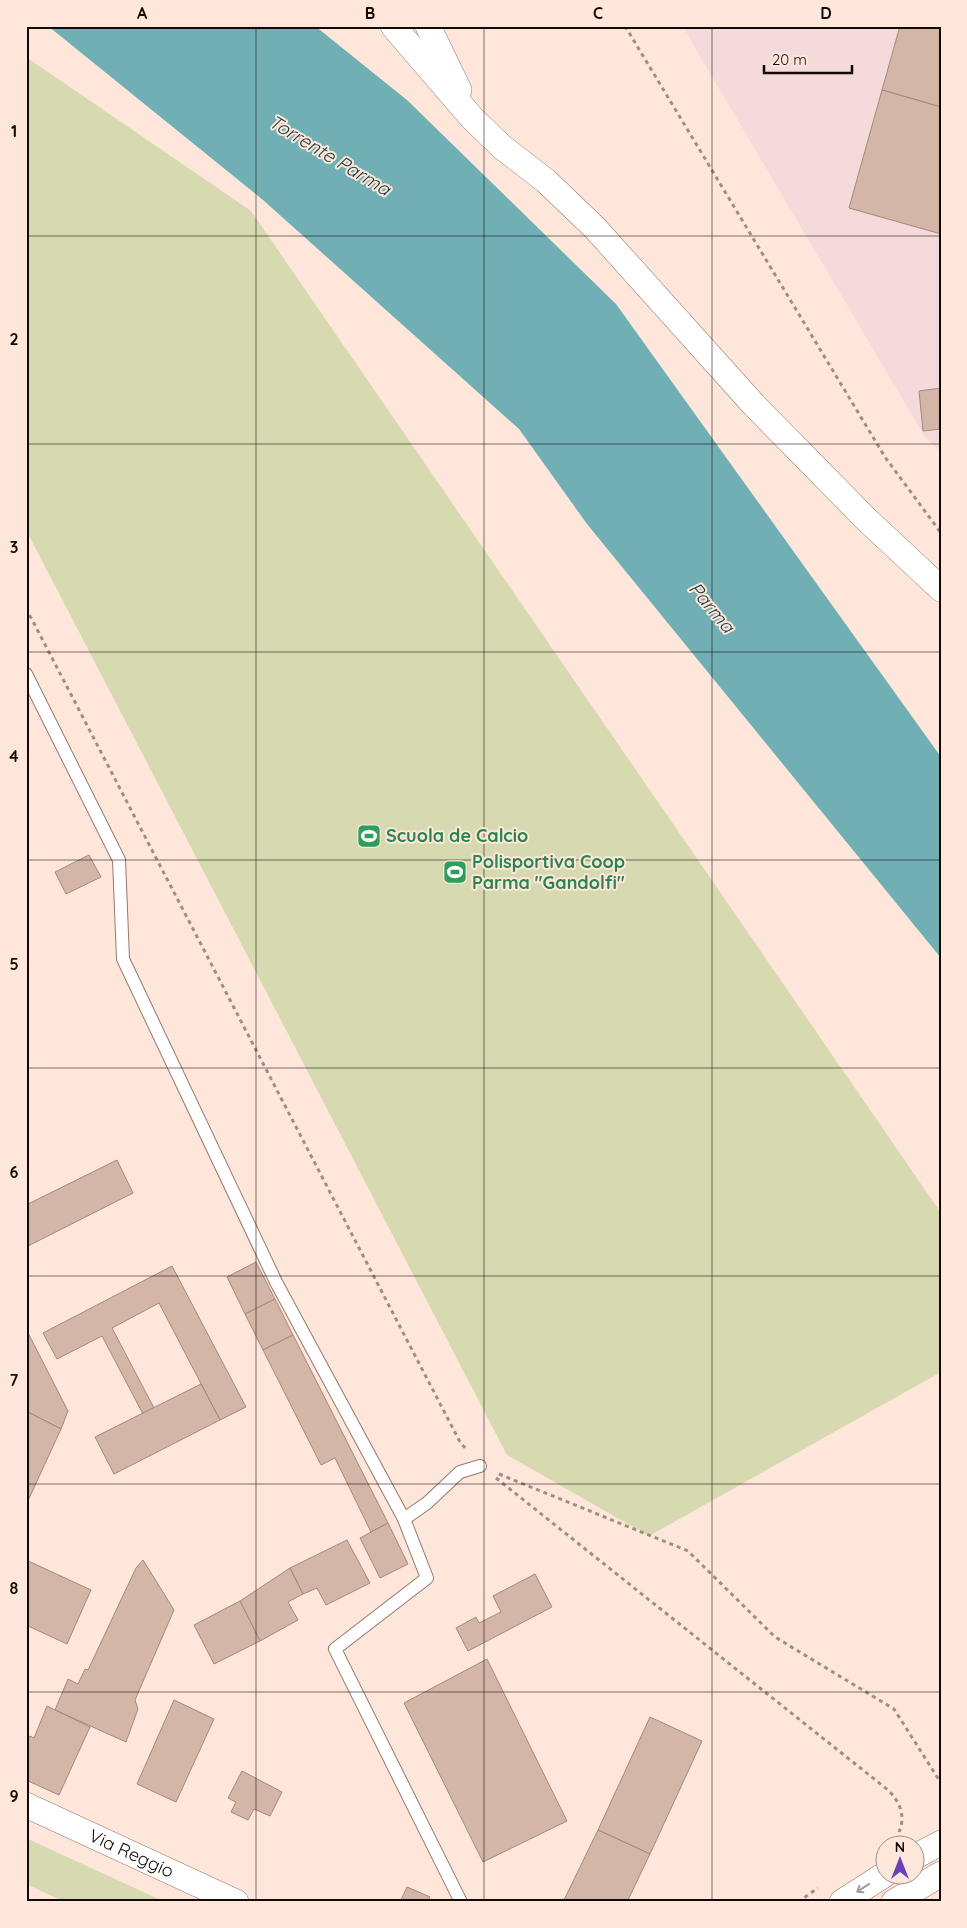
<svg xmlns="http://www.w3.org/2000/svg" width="967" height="1928" font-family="Quicksand,sans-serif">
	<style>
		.industrial { fill: #f5dadb }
		.green { fill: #d7dab0 }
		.water { fill: #70b0b5 }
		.building { fill: #d3b6a8; stroke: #a4897b }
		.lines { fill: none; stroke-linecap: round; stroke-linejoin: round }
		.service-casing { stroke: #94796c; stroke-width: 14 }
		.minor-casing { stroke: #94796c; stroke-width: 26 }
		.path { stroke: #a18f86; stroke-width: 3; stroke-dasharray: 4 4; stroke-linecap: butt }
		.service { stroke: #fff; stroke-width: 12 }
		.minor { stroke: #fff; stroke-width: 25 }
		.oneway { stroke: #a19d9b }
		.grid { fill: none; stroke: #130a06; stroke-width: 1; stroke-opacity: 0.55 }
		.labels { text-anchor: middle; stroke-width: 4; stroke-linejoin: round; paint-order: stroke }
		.leisure-label { font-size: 18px; font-weight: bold; fill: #27864d; stroke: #fee6da; text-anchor: start }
		.street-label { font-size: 18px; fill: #130a06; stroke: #fee6da }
		.water-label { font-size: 19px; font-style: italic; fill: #1a3b3d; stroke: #fee6da }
		.neatline { fill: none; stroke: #130a06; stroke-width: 2 }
		.grid-label { font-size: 16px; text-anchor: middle; font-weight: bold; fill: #130a06 }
	</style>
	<rect width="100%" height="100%" fill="#fee6da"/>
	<path class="industrial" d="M682,26H941V452L925,437Z"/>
	<g class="green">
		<path d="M26,57L251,211L941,1213V1372L649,1536L507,1455L26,530Z"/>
		<path d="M26,1838L165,1902H65L26,1884Z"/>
	</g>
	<path class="water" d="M48,26H315L407,100L616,304L941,757V958L587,524L519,429L263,200Z"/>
	<g class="building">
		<path d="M900,26H941V107L882,90Z"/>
		<path d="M882,90L941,107V234L849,208Z"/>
		<path d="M941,388V429L923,431L919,391Z"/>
		<path d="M89,855L101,877L66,894L55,872Z"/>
		<path d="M117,1160L133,1193L26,1247V1205Z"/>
		<path d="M256,1262L275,1299L245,1314L227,1277Z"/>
		<path d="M172,1266L246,1407L220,1420L159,1303L112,1328L154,1408L143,1414L102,1336L57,1359L43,1333Z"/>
		<path d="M275,1299L293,1335L263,1350L245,1314Z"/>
		<path d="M26,1329L68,1411L61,1429L26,1411Z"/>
		<path d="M293,1335L388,1523L371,1532L335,1458L321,1465L263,1350Z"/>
		<path d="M201,1384L220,1420L114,1474L95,1437Z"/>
		<path d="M26,1411L61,1429L26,1505Z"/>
		<path d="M388,1523L408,1564L380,1578L360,1538Z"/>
		<path d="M347,1540L370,1583L326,1605L317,1588L303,1594L290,1568Z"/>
		<path d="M26,1560L91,1590L67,1644L26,1625Z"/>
		<path d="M143,1560L174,1610L135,1700L138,1709L126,1742L55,1710L68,1679L78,1684L85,1669L88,1670L136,1568Z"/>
		<path d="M290,1568L303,1594L288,1602L298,1620L260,1641L240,1601Z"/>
		<path d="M535,1574L552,1607L468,1651L456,1628L476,1617L479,1623L501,1612L493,1596Z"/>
		<path d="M240,1601L260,1641L214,1664L194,1625Z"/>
		<path d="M487,1659L567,1821L483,1862L404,1703Z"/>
		<path d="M174,1700L214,1719L176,1802L137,1784Z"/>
		<path d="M47,1706L90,1727L59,1795L26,1780V1743L30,1736L34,1738Z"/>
		<path d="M650,1717L702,1741L650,1854L598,1830Z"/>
		<path d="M242,1771L282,1792L270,1816L254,1809L248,1820L231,1812L236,1802L228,1798Z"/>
		<path d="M598,1830L650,1854L627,1902H563Z"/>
		<path d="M407,1887L430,1897L428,1902H400Z"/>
	</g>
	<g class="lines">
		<g class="service-casing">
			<g id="service">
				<path d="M26,674L119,860L123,959L276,1282L404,1519"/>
				<path d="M461,1902L335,1649L427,1578L404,1519L427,1503L460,1472L480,1466"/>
			</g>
		</g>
		<g class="minor-casing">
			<g id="minor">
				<path d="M393,26L472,118L502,147L546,181L595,228L754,405L867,520L941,589"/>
				<path d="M428,26L459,90"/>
				<path id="s1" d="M26,1805L236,1902"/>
				<path d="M914,1857L941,1843"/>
				<path d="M842,1902L884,1875"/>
				<path d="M894,1902L941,1874"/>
			</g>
		</g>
		<g class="path">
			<path d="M625,26L885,457L941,533"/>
			<path d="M26,608L460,1442L466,1449"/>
			<path d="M499,1474L688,1551L775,1637L894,1709L941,1783"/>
			<path d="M496,1478L888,1790C900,1802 906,1816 899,1832"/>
			<path d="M798,1902L818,1888"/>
		</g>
		<use href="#service" class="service"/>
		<use href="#minor" class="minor"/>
	</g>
	<defs><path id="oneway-shaft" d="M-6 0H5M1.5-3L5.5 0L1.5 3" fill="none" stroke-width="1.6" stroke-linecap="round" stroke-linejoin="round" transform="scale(1.25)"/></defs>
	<use class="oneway" href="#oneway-shaft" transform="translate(863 1888) rotate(147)"/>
	<path class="grid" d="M256,26V1902M484,26V1902M712,26V1902M26,236H941M26,444H941M26,652H941M26,860H941M26,1068H941M26,1276H941M26,1484H941M26,1692H941"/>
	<defs>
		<g id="stadium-square" transform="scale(1.25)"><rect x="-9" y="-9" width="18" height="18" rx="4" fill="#2e9e5b" stroke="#fee6da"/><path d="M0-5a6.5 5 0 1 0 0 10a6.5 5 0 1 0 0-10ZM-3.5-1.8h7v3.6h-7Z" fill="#fff"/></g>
	</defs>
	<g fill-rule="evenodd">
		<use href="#stadium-square" x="369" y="836"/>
		<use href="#stadium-square" x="455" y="872"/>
	</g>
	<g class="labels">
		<g class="leisure-label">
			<text x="386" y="842">Scuola de Calcio</text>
			<text x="472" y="868">Polisportiva Coop<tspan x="472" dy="21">Parma "Gandolfi"</tspan></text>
		</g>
		<g class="street-label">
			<text dy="6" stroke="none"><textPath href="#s1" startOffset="116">Via Reggio</textPath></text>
		</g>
		<g class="water-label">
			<text transform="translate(330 155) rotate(31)" y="7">Torrente Parma</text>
			<text transform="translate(712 607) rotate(50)" y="7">Parma</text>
		</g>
	</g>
	<rect width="967" height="1928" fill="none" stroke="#fee6da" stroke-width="55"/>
	<g transform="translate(900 1860)"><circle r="24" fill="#fee6da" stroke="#a08e85"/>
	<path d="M0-4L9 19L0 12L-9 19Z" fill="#6842ba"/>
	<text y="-8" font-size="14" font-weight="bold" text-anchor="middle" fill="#130a06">N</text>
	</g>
	<path d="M764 65v8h88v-8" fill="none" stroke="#130a06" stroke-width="2.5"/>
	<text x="772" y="65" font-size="15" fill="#130a06" stroke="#fee6da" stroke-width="4" paint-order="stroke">20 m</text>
	<rect x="28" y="28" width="912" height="1872" class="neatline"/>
	<g class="grid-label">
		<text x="142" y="19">A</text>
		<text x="370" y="19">B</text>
		<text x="598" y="19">C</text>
		<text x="826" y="19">D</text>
		<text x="14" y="137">1</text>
		<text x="14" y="345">2</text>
		<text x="14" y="553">3</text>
		<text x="14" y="762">4</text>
		<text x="14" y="970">5</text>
		<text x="14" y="1178">6</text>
		<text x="14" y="1386">7</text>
		<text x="14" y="1594">8</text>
		<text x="14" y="1802">9</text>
	</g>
</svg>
